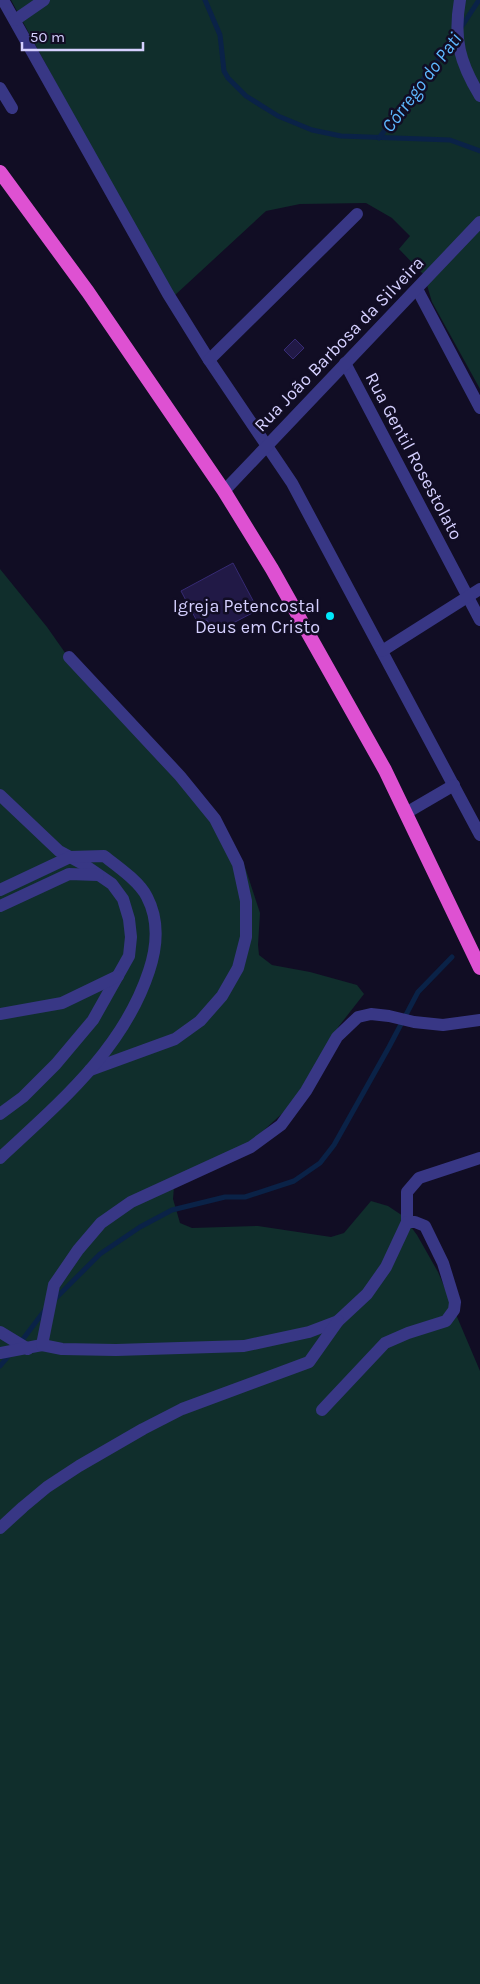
<svg xmlns="http://www.w3.org/2000/svg" width="480" height="1984" font-family="Karla,sans-serif">
	<style>
		.green { fill: #102e2c }
		.lines { fill: none; stroke-linecap: round; stroke-linejoin: round }
		.stream { stroke: #0a2247; stroke-width: 5 }
		.building { fill: #211946; stroke: #362a73 }
		.minor { stroke: #383785; stroke-width: 12 }
		.trunk { stroke: #de51d2; stroke-width: 14 }
		.poi-dot { fill: #00e8fb; stroke: #110d24; stroke-width: 2 }
		.labels { text-anchor: middle; stroke-width: 5; stroke-linejoin: round; paint-order: stroke }
		.street-label { font-size: 18px; fill: #d5d0ff; stroke: #110d24 }
		.poi-label { font-size: 18px; fill: #d5d0ff; stroke: #110d24; text-anchor: end }
		.water-label { font-size: 19px; font-style: italic; fill: #5eb8ff; stroke: #110d24 }
	</style>
	<rect width="100%" height="100%" fill="#110d24"/>
	<g class="green">
		<path d="M11,0H480V389L432,302L424,275L399,249L410,236L392,218L366,203L300,204L266,211L174,296L139,236Z"/>
		<path d="M0,569L47,627L87,684L176,766L243,861L260,913L258,945L259,955L272,965L310,972L357,985L364,994L339,1026L304,1087L286,1110L251,1142L174,1187L173,1199L180,1223L192,1228L258,1226L331,1237L344,1233L371,1201L388,1206L403,1216L417,1235L438,1272L480,1371V1984H0Z"/>
	</g>
	<g class="lines">
		<g class="stream">
			<path d="M205,0L220,35L224,71L228,78L246,96L278,116L312,130L341,136L450,140L480,151"/>
			<path d="M460,29L479,0"/>
			<path d="M379,138L456,36"/>
			<path d="M54,1300L100,1254L140,1227L172,1210L225,1197H245L294,1181L320,1163L334,1145L389,1047L418,992L452,957"/>
			<path d="M20,1343L45,1310"/>
			<path d="M0,1366L11,1353"/>
		</g>
	</g>
	<g class="building">
		<path d="M295,339L304,348L293,359L284,350Z"/>
		<path d="M233,563L258,610L214,633L207,620L199,625L181,591Z"/>
	</g>
	<g class="lines">
		<g class="minor">
			<path d="M3,0L168,294L209,360L292,483L480,835"/>
			<path d="M460,0C453,39 460,63 480,96"/>
			<path d="M15,20L44,0"/>
			<path d="M0,88L12,108"/>
			<path d="M417,289L480,408"/>
			<path d="M209,360L357,214"/>
			<path d="M345,363L480,620"/>
			<path d="M224,491L480,222"/>
			<path d="M382,651L480,589"/>
			<path d="M69,657L180,776L215,819L238,864L246,901V937L238,968L222,996L200,1021L175,1039L90,1070"/>
			<path d="M0,795L59,851L83,864L112,884L123,899L129,919L131,937L129,956L93,1020L56,1064L23,1097L0,1114"/>
			<path d="M406,813L454,785"/>
			<path d="M0,890L70,857L104,856C117,866 140,882 147,897C159,920 157,947 149,971C123,1050 59,1103 0,1158"/>
			<path d="M0,906L69,874L98,875"/>
			<path d="M0,1014L62,1003L118,976"/>
			<path d="M407,1222V1192L419,1178L480,1158"/>
			<path d="M0,1332L28,1349"/>
			<path d="M0,1353L42,1345"/>
			<path d="M322,1410L385,1343L408,1333L446,1321L454,1310L455,1302L443,1263L425,1226L415,1222H407L386,1267L367,1294L338,1321L309,1332L244,1346L116,1350L62,1349L42,1345L54,1285L78,1250L101,1223L131,1202L251,1147L281,1125L306,1091L337,1037L358,1017L371,1014L389,1016L414,1022L443,1025L480,1020"/>
			<path d="M0,1528L23,1507L47,1487L79,1466L143,1429L182,1409L309,1362L338,1321"/>
		</g>
		<path class="trunk" d="M0,172L88,292L224,491L272,569L385,770L480,968"/>
	</g>
	<circle class="poi-dot" cx="330" cy="616" r="5"/>
	<g class="labels">
		<g class="street-label">
			<text transform="translate(339 344) rotate(-46)" y="6">Rua João Barbosa da Silveira</text>
			<text transform="translate(414 456) rotate(62)" y="6">Rua Gentil Rosestolato</text>
		</g>
		<g class="poi-label">
			<text x="320" y="612">Igreja Petencostal<tspan x="320" dy="21">Deus em Cristo</tspan></text>
		</g>
		<g class="water-label">
			<text transform="translate(421 82) rotate(-53)" y="7">Córrego do Pati</text>
		</g>
	</g>
	<path d="M22 42v8h121v-8" fill="none" stroke="#d5d0ff" stroke-width="2.5"/>
	<text x="30" y="42" font-size="15" fill="#d5d0ff" stroke="#110d24" stroke-width="4" paint-order="stroke">50 m</text>
</svg>
